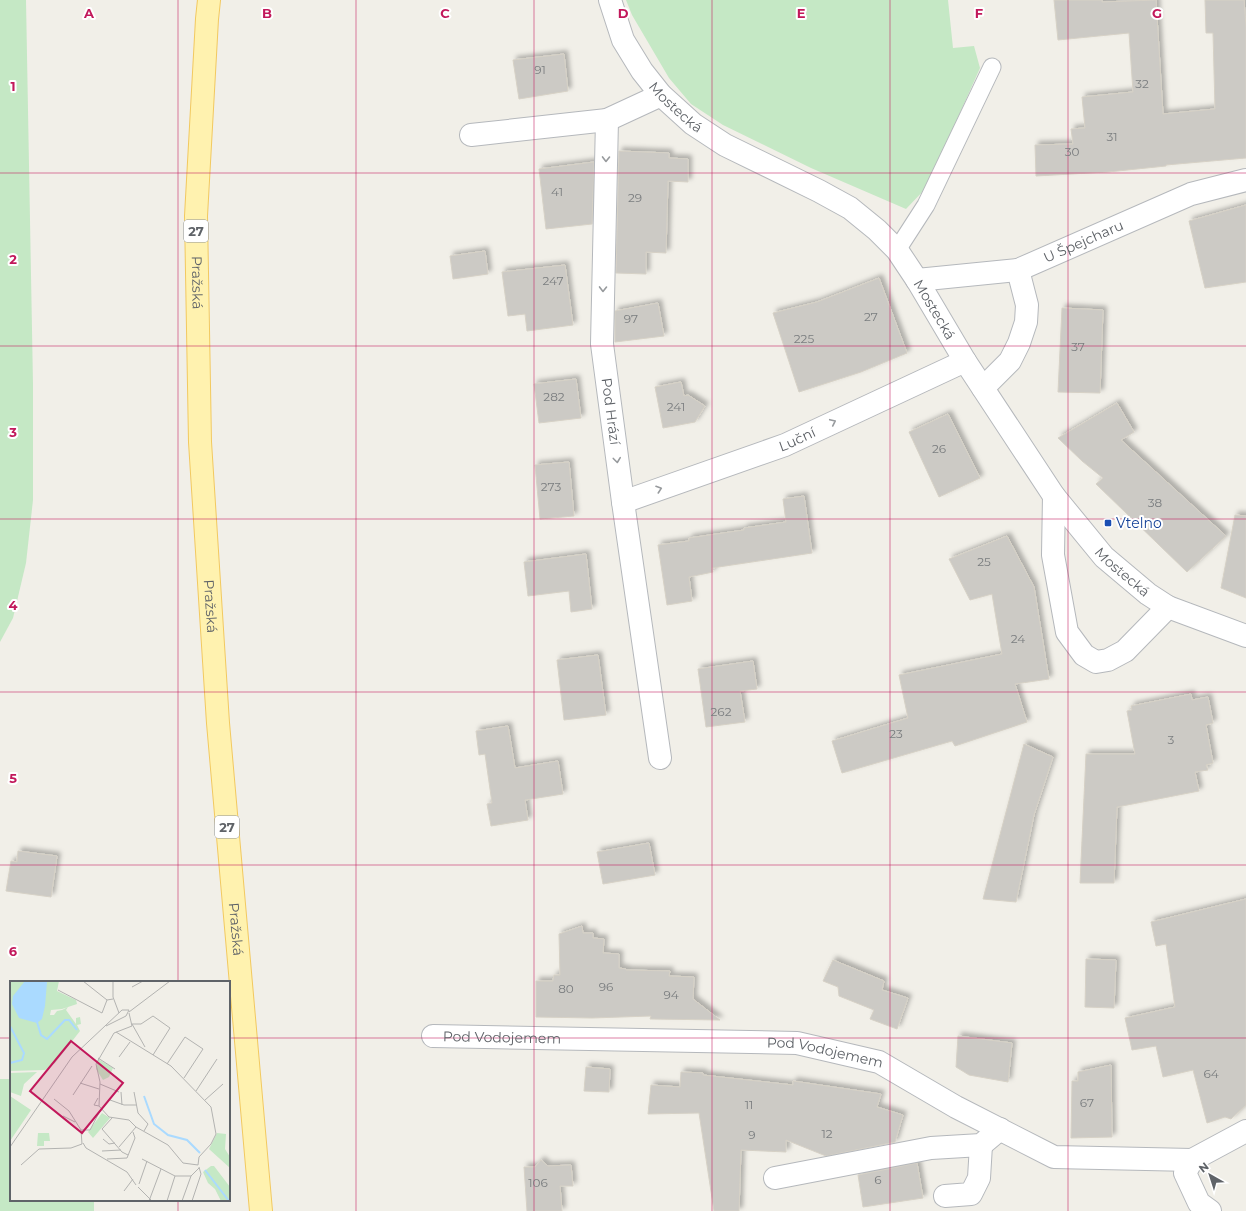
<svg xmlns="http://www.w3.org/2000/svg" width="1246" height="1211" font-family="Montserrat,sans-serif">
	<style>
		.green { fill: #c5e8c5 }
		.building { fill: #cccac5; stroke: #d6d1c6; filter: url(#shadow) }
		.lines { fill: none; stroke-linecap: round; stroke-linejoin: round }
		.lane-casing { stroke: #b5b8bc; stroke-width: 19 }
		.street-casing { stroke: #b5b8bc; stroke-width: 24 }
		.primary-casing { stroke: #f2c960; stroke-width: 24 }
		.lane { stroke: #fff; stroke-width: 17 }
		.street { stroke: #fff; stroke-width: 22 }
		.primary { stroke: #fff2af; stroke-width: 22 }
		.oneway { stroke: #979a9d }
		.grid { fill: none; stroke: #c2185b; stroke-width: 1; stroke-opacity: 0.55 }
		.transit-dot { fill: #1a4fb4; stroke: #fff; stroke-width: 1.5 }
		.labels { text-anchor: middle; stroke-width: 4; stroke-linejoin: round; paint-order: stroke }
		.number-label { font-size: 12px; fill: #7a7d7f }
		.shield { fill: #fff; stroke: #8f9295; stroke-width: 1 }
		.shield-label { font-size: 13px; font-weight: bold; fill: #5f6368 }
		.street-label { font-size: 14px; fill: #5f6368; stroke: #fff }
		.transit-label { font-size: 14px; fill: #164399; stroke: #fff; text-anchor: start }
		.inset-river { fill: none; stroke: #aadaff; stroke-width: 2 }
		.inset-road { fill: none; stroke: #b3b3b1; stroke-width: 1 }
		.view { fill: #c2185b; fill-opacity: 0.15; stroke: #c2185b; stroke-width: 2 }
		.inset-edge { fill: none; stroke: #5f6368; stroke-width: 2 }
		.grid-label { font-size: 13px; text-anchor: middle; font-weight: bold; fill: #c2185b; stroke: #fff; stroke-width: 4; stroke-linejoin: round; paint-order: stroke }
	</style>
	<defs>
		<filter id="shadow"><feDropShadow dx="3.5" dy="-3.5" stdDeviation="2" flood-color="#0004"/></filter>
	</defs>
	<rect width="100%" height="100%" fill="#f1efe8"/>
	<g class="green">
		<path d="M0,0H26L33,384V500L26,563L13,618L0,642Z"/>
		<path d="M626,0H948L953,48L974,46L980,68L927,187L906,209L811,168L723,125L691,104L669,78L632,15Z"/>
		<path d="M0,1079H11V1200H94V1211H0Z"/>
	</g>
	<g class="building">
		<path d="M1054,0H1102V2L1156,0L1163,114L1215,109L1213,33H1206L1205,0H1244L1246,27V158L1166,165V166L1108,172L1036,176L1035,145L1073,144L1071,129L1085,128L1082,97L1133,92L1129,33L1058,40Z"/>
		<path d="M564,54L568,91L519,99L513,60Z"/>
		<path d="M619,151L669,153V158L688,159V182L668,181L666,253L646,252V274L616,273Z"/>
		<path d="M594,162L592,224L546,229L539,169Z"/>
		<path d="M1246,205V282L1205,288L1189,221Z"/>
		<path d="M485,251L488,274L453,279L450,256Z"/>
		<path d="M565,265L573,325L527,331L525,314L508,316L502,272Z"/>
		<path d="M879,278L907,353L861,372L799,392L773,313L817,302Z"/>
		<path d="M658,303L664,336L615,342V311Z"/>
		<path d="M1062,308L1103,310L1100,393L1058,392Z"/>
		<path d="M576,379L581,418L539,423L534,384Z"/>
		<path d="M681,382L684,396L688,395L705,406L695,422L663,428L655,387Z"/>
		<path d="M1117,403L1134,432L1121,440L1226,536L1187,572L1096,484L1103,478L1082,461L1058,438Z"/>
		<path d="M948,414L980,478L939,497L909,432Z"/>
		<path d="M569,462L574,516L540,519L535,465Z"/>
		<path d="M804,496L812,553L712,568L713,572L689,577L692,601L667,605L658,545L689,541V538L744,530V528L786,522L783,499Z"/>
		<path d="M1235,515L1246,516V598L1221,588Z"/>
		<path d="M1007,536L1034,587L1049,679L1015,684L1027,722L955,746L952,741L842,773L832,741L908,718L899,675L1002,654L992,594L970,600L949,559Z"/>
		<path d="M586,554L592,609L571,612L569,591L528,596L524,562Z"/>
		<path d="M598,655L606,715L564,720L557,660Z"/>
		<path d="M753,661L757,689L740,691L745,722L706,727L698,669Z"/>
		<path d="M1191,694L1192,700L1208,697L1213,723L1206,725L1213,763L1206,765L1208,770L1195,772L1199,791L1117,807L1114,883H1080L1086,754H1135L1127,711L1132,710L1131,706Z"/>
		<path d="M508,726L515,768L558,761L563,794L525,800L528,820L491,826L487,804L492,803L485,754L479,755L476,731Z"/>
		<path d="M1024,744L1053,757L1034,815L1016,902L983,899Z"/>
		<path d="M649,843L655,875L603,884L597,852Z"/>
		<path d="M18,851L57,856L51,897L6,891L11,861L17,862Z"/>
		<path d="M1246,899V1105L1231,1119L1225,1117L1207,1123L1193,1070L1163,1077L1156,1046L1132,1050L1125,1018L1175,1007L1166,944L1156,946L1151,922Z"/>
		<path d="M582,926L583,933H593V938L604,939L603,953L619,954V968L626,969V970L670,971L669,976L694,977L693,999L720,1020L650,1019L651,1016L592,1018L536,1017V981H553L554,975H560L559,934Z"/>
		<path d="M1086,959L1116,960L1114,1008L1085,1007Z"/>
		<path d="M833,960L884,981L882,990L908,998L897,1029L870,1019L874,1010L839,996L838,987L823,981Z"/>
		<path d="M958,1036L1012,1043L1008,1082L969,1075L956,1067Z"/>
		<path d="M1111,1065L1112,1137L1071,1138L1072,1081H1078V1072Z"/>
		<path d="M586,1067L610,1069L609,1092L584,1091Z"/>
		<path d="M681,1072L703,1073V1075L793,1085V1081L881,1094L877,1107L903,1115L895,1142L826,1156L786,1140V1152L741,1150L739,1211H714L699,1113L648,1114L651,1085L680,1087Z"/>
		<path d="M541,1160L548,1166L571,1165L573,1186H560L562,1211H527L524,1167H535Z"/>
		<path d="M917,1163L923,1198L863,1207L858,1175Z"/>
	</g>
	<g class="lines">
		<g class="lane-casing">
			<path id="lane" d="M897,250L926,205L992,67"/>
		</g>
		<g class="street-casing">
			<g id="street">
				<path id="s1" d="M610,0L623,40L642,71L661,95L693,124L725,145L819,191L850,208L877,230L897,250L917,280L965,361L1054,496L1104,557L1148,594L1168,607L1246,636"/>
				<path id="s2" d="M607,120L602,344L623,502L660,758"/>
				<path d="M471,135L607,120L661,95"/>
				<path id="s3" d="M917,280L1018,270L1191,194L1246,180"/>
				<path d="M983,388L1010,361L1019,343L1026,322L1027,305L1018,270"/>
				<path d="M1054,496L1053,555L1067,632L1084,655L1096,662L1108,660L1125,651L1168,607"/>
				<path id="s4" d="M623,502L785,445L965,361"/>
				<path id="s5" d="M433,1036L797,1043L879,1062L956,1107L1054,1157L1192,1160"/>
				<path d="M775,1178L931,1148L981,1145L1000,1129"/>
				<path d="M945,1196L971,1194L979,1178L981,1145"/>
				<path d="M1210,1211L1199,1203L1185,1173L1192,1160L1246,1131"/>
			</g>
		</g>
		<g class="primary-casing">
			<g id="primary">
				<path id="s6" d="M209,0L207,19L196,216L200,442L218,723L261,1211"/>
			</g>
		</g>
		<use href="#lane" class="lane"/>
		<use href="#street" class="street"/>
		<use href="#primary" class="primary"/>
	</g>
	<defs><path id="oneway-chevron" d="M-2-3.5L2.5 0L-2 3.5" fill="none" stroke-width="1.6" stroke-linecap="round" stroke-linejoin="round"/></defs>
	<g class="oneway">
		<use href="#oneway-chevron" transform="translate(606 159) rotate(91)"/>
		<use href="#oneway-chevron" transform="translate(603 289) rotate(91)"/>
		<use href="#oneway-chevron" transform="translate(833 422) rotate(-25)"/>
		<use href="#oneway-chevron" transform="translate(617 460) rotate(83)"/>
		<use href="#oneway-chevron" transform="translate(659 489) rotate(-19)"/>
	</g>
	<path class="grid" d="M178,0V982M356,0V1211M534,0V1211M712,0V1211M890,0V1211M1068,0V1211M0,173H1246M0,346H1246M0,519H1246M0,692H1246M0,865H1246M0,1038H11M229,1038H1246M178,1200V1211"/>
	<rect class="transit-dot" x="1104" y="519" width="8" height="8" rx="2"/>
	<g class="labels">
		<g class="number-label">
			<text x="540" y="74">91</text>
			<text x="1142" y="88">32</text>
			<text x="1112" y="141">31</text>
			<text x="1072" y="156">30</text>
			<text x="557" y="196">41</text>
			<text x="635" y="202">29</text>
			<text x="553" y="285">247</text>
			<text x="871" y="321">27</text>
			<text x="631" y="323">97</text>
			<text x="804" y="343">225</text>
			<text x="1078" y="351">37</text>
			<text x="554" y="401">282</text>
			<text x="676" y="411">241</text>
			<text x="939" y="453">26</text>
			<text x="551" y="491">273</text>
			<text x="1155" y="507">38</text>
			<text x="984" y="566">25</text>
			<text x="1018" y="643">24</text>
			<text x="721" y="716">262</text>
			<text x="896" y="738">23</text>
			<text x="1171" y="744">3</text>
			<text x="606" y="991">96</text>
			<text x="566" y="993">80</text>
			<text x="671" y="999">94</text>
			<text x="1211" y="1078">64</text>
			<text x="1087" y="1107">67</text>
			<text x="749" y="1109">11</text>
			<text x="827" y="1138">12</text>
			<text x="752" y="1139">9</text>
			<text x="878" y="1184">6</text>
			<text x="538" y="1187">106</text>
		</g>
		<g class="shield">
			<rect x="184" y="220" width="24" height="22" rx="3"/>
			<rect x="215" y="816" width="24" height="22" rx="3"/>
		</g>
		<g class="shield-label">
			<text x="196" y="236">27</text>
			<text x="227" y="832">27</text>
		</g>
		<g class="street-label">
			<text dy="5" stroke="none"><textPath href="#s1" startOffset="128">Mostecká</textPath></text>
			<text dy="5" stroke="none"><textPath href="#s3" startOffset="173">U Špejcharu</textPath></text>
			<text dy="5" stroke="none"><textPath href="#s6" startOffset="283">Pražská</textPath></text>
			<text dy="5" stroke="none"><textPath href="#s1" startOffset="464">Mostecká</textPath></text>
			<text dy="5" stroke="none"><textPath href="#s2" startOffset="292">Pod Hrází</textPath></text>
			<text dy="5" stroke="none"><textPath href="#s4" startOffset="185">Luční</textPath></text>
			<text dy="5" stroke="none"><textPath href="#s1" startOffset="788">Mostecká</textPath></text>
			<text dy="5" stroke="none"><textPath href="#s6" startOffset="607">Pražská</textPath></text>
			<text dy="5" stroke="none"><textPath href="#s6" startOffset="931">Pražská</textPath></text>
			<text dy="5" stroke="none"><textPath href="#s5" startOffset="69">Pod Vodojemem</textPath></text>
			<text dy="5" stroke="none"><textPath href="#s5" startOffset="393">Pod Vodojemem</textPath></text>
		</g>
		<g class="transit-label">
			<text x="1116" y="528">Vtelno</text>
		</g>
	</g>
	<g transform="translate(10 981)">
		<rect width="220" height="220" fill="#f1efe8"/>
		<path d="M2,0H49L47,10L66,19L67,23L52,28L41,29L40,34H44L47,30L52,29L58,26L56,29L66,43V37L70,36L71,43L67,44L70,50L45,82L35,89L0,90V2ZM88,78L103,87L99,96L93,99L86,88ZM27,91L14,103L11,115L0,111V92ZM0,115L21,129L0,160ZM92,132L100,137L83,157L78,151ZM28,152H39L40,160H34V165H27ZM207,152L216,153L215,168L220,176V187L199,168ZM201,185H204L220,206V220H211L205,208L198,202L193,191Z" fill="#c5e8c5"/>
		<path d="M15,0L37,1L35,25L32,38L27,42L9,37L2,23L3,15Z" fill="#aadaff"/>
		<path class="inset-river" d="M27,41L31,54L37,58L55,39H59L67,49M0,45L14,72L12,79L0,82M134,115L144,143L158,154L177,159L190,172M195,189L219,220"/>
		<path class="inset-road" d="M73,0L97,19M103,0V16L109,32M122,6L133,0M48,9L92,32L97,19L103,18M119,31L160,0M119,32L122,45L104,52L86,83L90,101L89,125L99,136L119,139L126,146L158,164L173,182L188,184M106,51L161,85L201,126L206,153L201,163L189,176L188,184M135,66L122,43H131L143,35L160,47L143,74M109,76L120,61M88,77L105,88M157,83L175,56L193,68L174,97M70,102L89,108M90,103L109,111M186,110L207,78M111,111L112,124M124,111L128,132L138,143L134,150M63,114L82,85M88,117L84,124L89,125M44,118L59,130L71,149M100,119L114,124H126M195,119L213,103M53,135L65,141M102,137L92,148L112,171L118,174M93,158L99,163L105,162M73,162L76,167L117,191L126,204M0,166L62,76L112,29H119L116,35L96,45M109,166L126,146M92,170L111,169M97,178L117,177L125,157L123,151M132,178L165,195H181M11,184L29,168L61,167L72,163L71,149H80L91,128M129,203L137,180M128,206L142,220M114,210L123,198M139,220L151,188M157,220L165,195M172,220L181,195L189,187M182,220L191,193L189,186"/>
		<path class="view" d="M61,60L113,102L72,152L20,110Z"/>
		<rect width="220" height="220" class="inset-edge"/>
	</g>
	<g class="grid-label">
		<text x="89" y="18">A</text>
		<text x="267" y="18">B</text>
		<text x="445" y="18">C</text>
		<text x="623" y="18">D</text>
		<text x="801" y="18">E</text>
		<text x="979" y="18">F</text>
		<text x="1157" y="18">G</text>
		<text x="13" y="91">1</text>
		<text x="13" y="264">2</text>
		<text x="13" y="437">3</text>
		<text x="13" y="610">4</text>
		<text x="13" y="783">5</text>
		<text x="13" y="956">6</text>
	</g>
	<g transform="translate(1210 1175) rotate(321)" stroke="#ffffff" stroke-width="3" paint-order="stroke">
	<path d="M0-3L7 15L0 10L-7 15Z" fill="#5f6368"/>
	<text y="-6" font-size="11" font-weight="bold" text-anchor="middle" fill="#5f6368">N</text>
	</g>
</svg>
